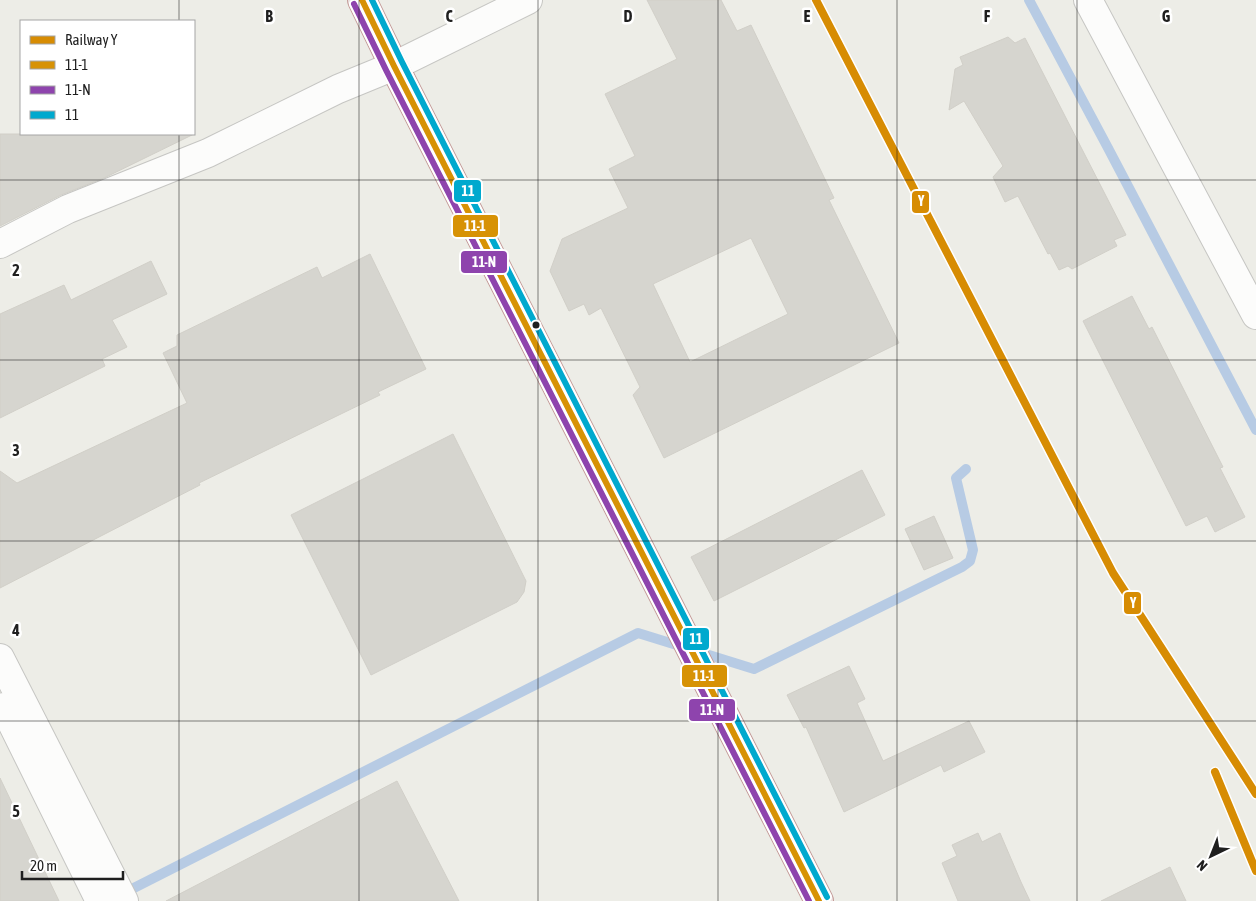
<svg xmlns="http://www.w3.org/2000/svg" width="1256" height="901" font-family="'Asap Condensed',sans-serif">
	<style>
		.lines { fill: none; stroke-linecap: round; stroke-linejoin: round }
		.stream { stroke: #b7cbe4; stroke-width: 10 }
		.building { fill: #d6d5cf; stroke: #d1cfc8; fill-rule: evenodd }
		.minor-casing { stroke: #c6c6c3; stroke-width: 30 }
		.highway-casing { stroke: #c59c9a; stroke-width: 30 }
		.minor { stroke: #fcfcfb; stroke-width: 28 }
		.highway { stroke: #ebe0de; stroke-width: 28 }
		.bus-1-casing { stroke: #fff; stroke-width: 10 }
		.bus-2-casing { stroke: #fff; stroke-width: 10 }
		.bus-3-casing { stroke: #fff; stroke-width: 10 }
		.bus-1 { stroke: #d79205; stroke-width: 6 }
		.bus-2 { stroke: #8e44ad; stroke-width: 6 }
		.bus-3 { stroke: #00a9ce; stroke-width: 6 }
		.rail-1-casing { stroke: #fff; stroke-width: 11 }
		.rail-1 { stroke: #d78c03; stroke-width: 8 }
		.grid { fill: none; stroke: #1f1f1f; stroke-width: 1; stroke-opacity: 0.55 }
		.bus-dot { fill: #1f1f1f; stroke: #fff; stroke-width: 2 }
		.grid-label { font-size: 16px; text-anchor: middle; font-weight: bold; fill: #1f1f1f; stroke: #fff; stroke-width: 5; stroke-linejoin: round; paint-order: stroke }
		.line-badge { stroke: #fff; stroke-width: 2 }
		.badge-label { font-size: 14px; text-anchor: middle; font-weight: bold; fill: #fff }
	</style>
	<rect width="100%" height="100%" fill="#edede7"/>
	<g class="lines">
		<g class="stream">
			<path d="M1029,0L1108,148L1256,430"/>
			<path d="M122,894L638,633L754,669L962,567L970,561L973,550L956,478L966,469"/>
		</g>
	</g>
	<g class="building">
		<path d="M647,0H721L737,31L751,25L834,198L829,200L899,343L664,458L633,395L640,387L601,308L589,315L584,304L569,311L550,271L562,239L628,208L609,169L635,156L605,94L677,59ZM751,238L788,314L690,362L653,284Z"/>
		<path d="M1008,37L1015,43L1025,38L1126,235L1114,240L1117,246L1072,269L1068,266L1059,270L1050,253L1048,254L1018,196L1005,202L993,177L1003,166L964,101L949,110L955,69L963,65L960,57Z"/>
		<path d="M0,134H194L104,178L61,195L0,226Z"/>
		<path d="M370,254L426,369L378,392L380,395L199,483L200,485L0,588V471L17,483L187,403L163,353L177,346V335L317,267L322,278Z"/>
		<path d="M151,261L167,294L112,320L127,347L102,359L105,366L0,418V314L64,285L71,300Z"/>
		<path d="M1132,296L1149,329L1152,327L1223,467L1220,468L1245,517L1215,532L1207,516L1186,526L1083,321Z"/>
		<path d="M453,434L526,581L524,592L517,602L371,675L291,515Z"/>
		<path d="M862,470L885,515L714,601L691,557Z"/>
		<path d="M934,516L953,558L924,570L905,529Z"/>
		<path d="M849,666L865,699L857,703L883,761L969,721L985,752L944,772L941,765L844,812L806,727L804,728L787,695Z"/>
		<path d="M0,778L59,901H0Z"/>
		<path d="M397,781L459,901H166Z"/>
		<path d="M978,833L982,842L1000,833L1021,882L1030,901H958L942,863L957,856L952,845Z"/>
		<path d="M1170,867L1186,901H1101Z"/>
	</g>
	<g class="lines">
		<g class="minor-casing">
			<g id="minor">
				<path d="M1088,0L1256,315"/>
				<path d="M0,244L68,209L208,153L338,89L394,66L528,0"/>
				<path d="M0,658L124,901"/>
				<path d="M4,707L100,901"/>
			</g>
		</g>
		<g class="highway-casing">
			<path id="highway" d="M362,0L394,66L819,901"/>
		</g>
		<use href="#minor" class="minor"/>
		<use href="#highway" class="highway"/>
		<g class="bus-1-casing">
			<path id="bus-1" d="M362,0L394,66L819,901"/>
		</g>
		<g class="bus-2-casing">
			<path id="bus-2" d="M354,4L386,70L809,901"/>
		</g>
		<g class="bus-3-casing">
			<path id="bus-3" d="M372,0L402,62L827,897"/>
		</g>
		<use href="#bus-1" class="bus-1"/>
		<use href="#bus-2" class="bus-2"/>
		<use href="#bus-3" class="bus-3"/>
		<g class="rail-1-casing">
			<g id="rail-1">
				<path d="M816,0L1113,573L1256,794"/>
				<path d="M1215,772L1256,871"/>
			</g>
		</g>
		<use href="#rail-1" class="rail-1"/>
	</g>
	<path class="grid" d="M179,0V21M359,0V901M538,0V901M718,0V901M897,0V901M1077,0V901M179,134V901M0,180H1256M0,360H1256M0,541H1256M0,721H1256"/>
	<circle class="bus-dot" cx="536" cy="325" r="4.5"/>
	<g class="grid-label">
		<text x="269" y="22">B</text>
		<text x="449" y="22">C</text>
		<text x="628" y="22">D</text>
		<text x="807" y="22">E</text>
		<text x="987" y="22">F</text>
		<text x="1166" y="22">G</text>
		<text x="16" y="276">2</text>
		<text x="16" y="456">3</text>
		<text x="16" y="636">4</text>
		<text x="16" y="817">5</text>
	</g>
	<g class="line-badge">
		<rect x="453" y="179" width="29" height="24" rx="5" fill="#00a9ce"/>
		<rect x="911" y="190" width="19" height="24" rx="5" fill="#d78c03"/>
		<rect x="452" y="214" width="47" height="24" rx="5" fill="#d79205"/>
		<rect x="460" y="250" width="48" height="24" rx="5" fill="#8e44ad"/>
		<rect x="1123" y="591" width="19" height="24" rx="5" fill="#d78c03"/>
		<rect x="682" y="627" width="28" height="24" rx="5" fill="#00a9ce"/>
		<rect x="681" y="664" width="47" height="24" rx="5" fill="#d79205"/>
		<rect x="688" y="698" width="48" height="24" rx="5" fill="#8e44ad"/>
	</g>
	<g class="badge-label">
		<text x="468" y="196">11</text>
		<text x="921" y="206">Y</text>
		<text x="475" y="231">11-1</text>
		<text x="484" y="267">11-N</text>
		<text x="1133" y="608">Y</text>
		<text x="696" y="644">11</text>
		<text x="704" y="681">11-1</text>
		<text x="712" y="715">11-N</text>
	</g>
	<rect x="20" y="20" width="175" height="115" fill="#ffffff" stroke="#a5a5a5"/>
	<rect x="30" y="36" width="25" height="8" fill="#d78c03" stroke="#a5a5a5"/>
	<text x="65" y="45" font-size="15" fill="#1f1f1f">Railway Y</text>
	<rect x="30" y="61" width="25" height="8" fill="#d79205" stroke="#a5a5a5"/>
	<text x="65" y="70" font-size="15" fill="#1f1f1f">11-1</text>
	<rect x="30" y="86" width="25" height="8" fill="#8e44ad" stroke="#a5a5a5"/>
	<text x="65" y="95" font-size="15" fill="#1f1f1f">11-N</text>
	<rect x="30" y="111" width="25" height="8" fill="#00a9ce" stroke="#a5a5a5"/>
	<text x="65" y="120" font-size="15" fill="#1f1f1f">11</text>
	<g transform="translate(1211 856) rotate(223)" stroke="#ffffff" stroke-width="4" paint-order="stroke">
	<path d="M0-4L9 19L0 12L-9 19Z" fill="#1f1f1f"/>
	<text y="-8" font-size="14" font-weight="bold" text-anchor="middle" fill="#1f1f1f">N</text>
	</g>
	<path d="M22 871v8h101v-8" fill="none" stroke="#1f1f1f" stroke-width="2.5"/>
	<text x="30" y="871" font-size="15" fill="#1f1f1f" stroke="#ffffff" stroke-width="4" paint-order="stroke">20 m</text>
</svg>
